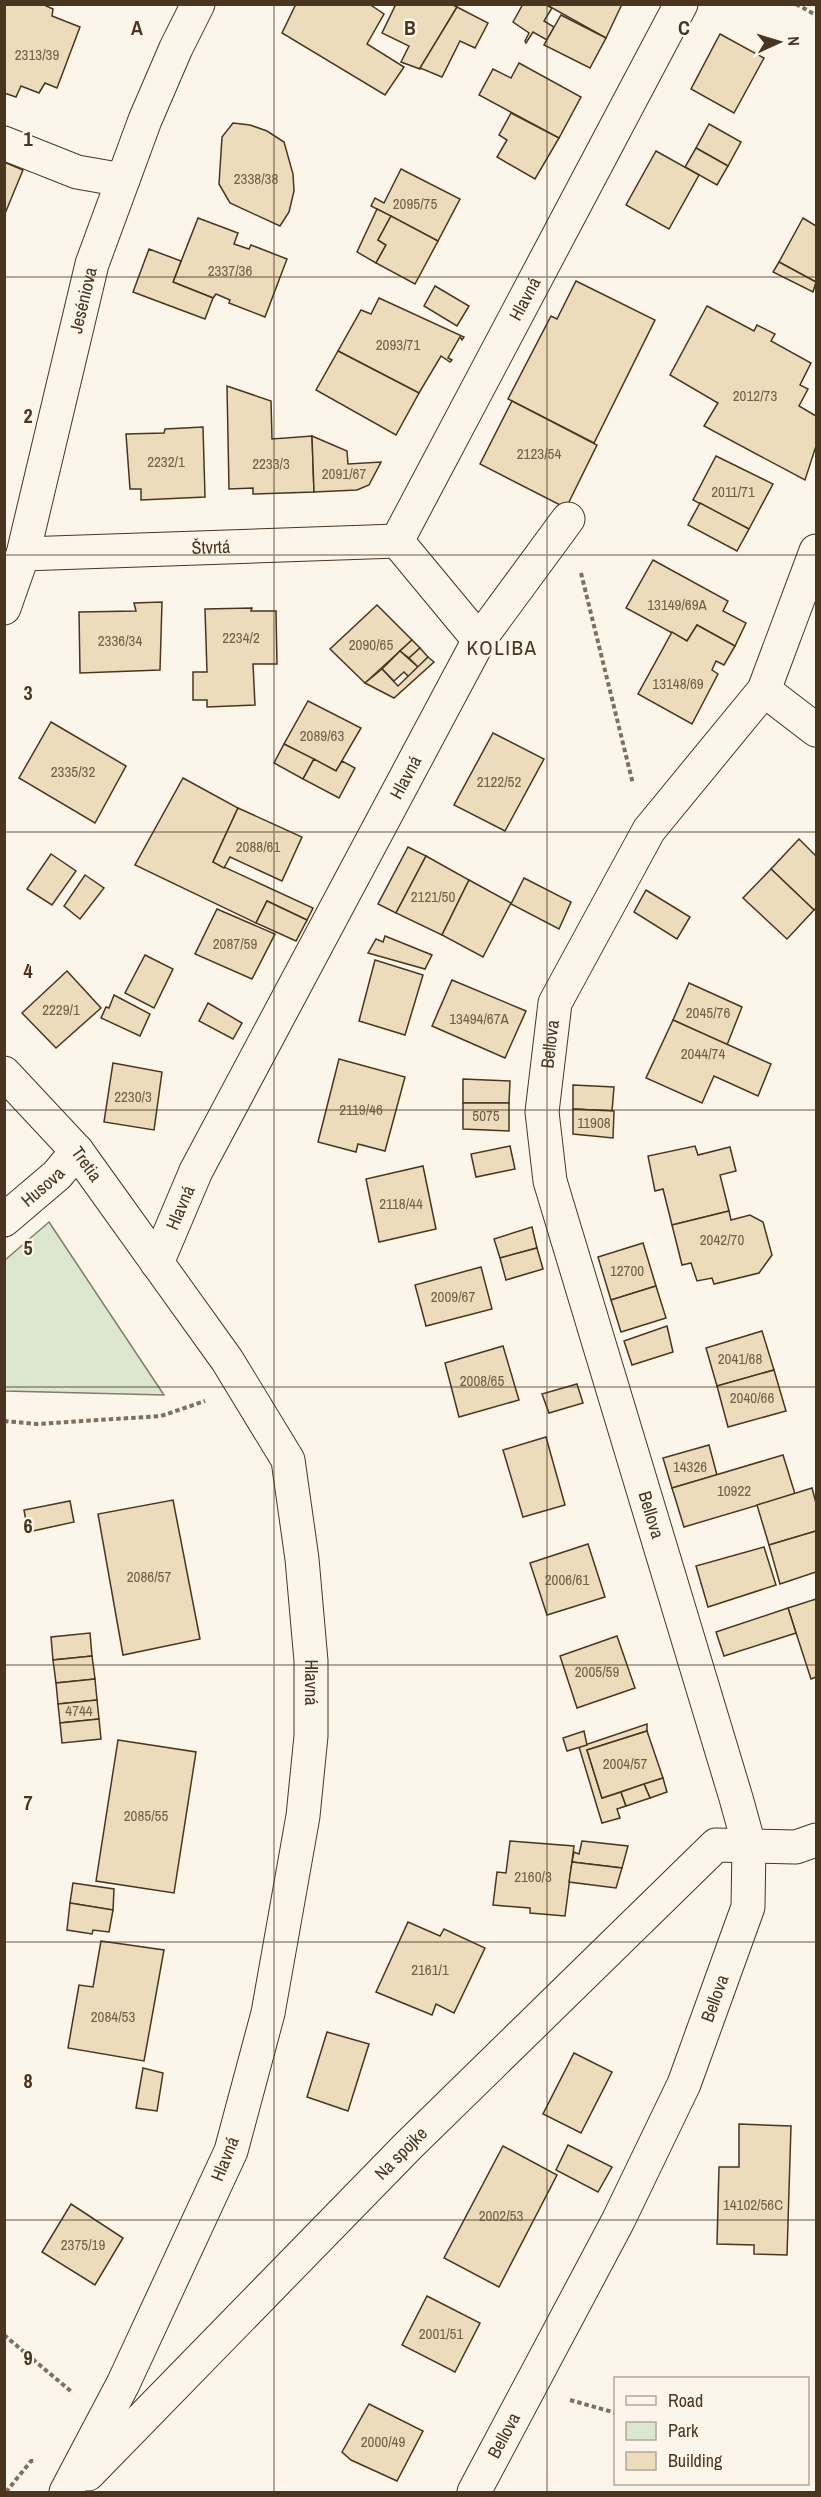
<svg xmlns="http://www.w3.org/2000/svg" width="821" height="2497" font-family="'Archivo Narrow',sans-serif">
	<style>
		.green { fill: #dce7d0; stroke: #887966; stroke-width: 1.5 }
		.building { fill: #ecdcbc; stroke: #4a3520; stroke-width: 1.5 }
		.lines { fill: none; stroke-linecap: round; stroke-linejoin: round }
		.minor-casing { stroke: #4a3520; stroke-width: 35 }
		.path { stroke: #7f6f5c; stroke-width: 4; stroke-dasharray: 4.5 3; stroke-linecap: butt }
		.minor { stroke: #fbf6e9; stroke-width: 33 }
		.grid { fill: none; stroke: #4a3520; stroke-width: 1.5; stroke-opacity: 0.55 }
		.labels { text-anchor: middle; stroke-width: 4.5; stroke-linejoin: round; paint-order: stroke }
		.number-label { font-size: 15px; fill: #725f47 }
		.street-label { font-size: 18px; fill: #4a3520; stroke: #fbf6e9 }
		.quarter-label { font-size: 21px; letter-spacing: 1.5px; fill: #4a3520; stroke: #fbf6e9 }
		.grid-label { font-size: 20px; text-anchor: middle; font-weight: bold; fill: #4a3520; stroke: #fbf6e9; stroke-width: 4.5; stroke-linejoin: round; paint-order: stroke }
	</style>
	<rect width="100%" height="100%" fill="#fbf6e9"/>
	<path class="green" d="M49,1222L164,1395L5,1391V1260Z"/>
	<g class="building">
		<path d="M4,4H42L53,9L52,16L80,27L57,88L45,83L39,93L21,86L16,97L4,93Z"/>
		<path d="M296,4H369L384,14L367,44L404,67L385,95L282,33Z"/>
		<path d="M396,4H451L457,7L420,69L401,62L409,46L382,33Z"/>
		<path d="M523,4H545L552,8L544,21L554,27L547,40L533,32L526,43L525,41L529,33L513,22Z"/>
		<path d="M545,4H622L606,38Z"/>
		<path d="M457,7L488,23L475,48L460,41L442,77L420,68Z"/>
		<path d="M561,15L606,38L590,68L544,45Z"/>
		<path d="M720,34L764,58L734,113L691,89Z"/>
		<path d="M519,63L581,97L559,138L479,95L493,69L511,78Z"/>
		<path d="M511,113L559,138L535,179L497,157L507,140L499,135Z"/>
		<path d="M233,123L250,125L267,131L284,142L293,174L294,191L289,212L280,226L230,203L219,184L222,137Z"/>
		<path d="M709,124L741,142L728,166L696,148Z"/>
		<path d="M696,148L728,166L717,185L685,167Z"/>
		<path d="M656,151L699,175L669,229L626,205Z"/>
		<path d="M4,162L23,170L4,216Z"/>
		<path d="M401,169L460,199L438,241L371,206L375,198L384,203Z"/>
		<path d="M377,209L391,216L378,240L386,245L376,263L357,252Z"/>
		<path d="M391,216L438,241L415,284L376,263L386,245L378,240Z"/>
		<path d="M198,218L238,233L234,244L249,249L251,245L287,259L265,317L229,303L230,300L216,294L213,298L173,282Z"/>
		<path d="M803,218L816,226V282L779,262Z"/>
		<path d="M149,249L181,261L173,282L213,298L205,319L133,292Z"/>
		<path d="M779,262L816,282L813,292L773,272Z"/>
		<path d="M576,281L655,320L594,443L508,399L551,316L557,319Z"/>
		<path d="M435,286L469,306L457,326L424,306Z"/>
		<path d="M379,298L464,337L462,340L460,337L448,358L452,360L450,362L441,356L419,393L338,351L361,310L371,314Z"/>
		<path d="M707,306L754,331L757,325L775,334L771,341L811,363L800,385L808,389L799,406L816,416V446L805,480L704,426L718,403L670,375Z"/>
		<path d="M338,351L419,393L396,435L316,390Z"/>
		<path d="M227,386L271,401L272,439L312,436L314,492L253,494V488L229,489Z"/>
		<path d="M512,401L597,445L566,508L480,464Z"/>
		<path d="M203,427L205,497L141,500V489H130L126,434L164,433L165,429Z"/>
		<path d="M312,436L347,451L348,464L381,462L369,485L357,490L314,492Z"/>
		<path d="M716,456L773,484L749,529L693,500Z"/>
		<path d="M700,503L749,529L737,551L688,525Z"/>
		<path d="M653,560L728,601L723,611L746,623L735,646L697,625L687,641L626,608Z"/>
		<path d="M162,602L160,670L80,673L79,612L136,611L134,603Z"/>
		<path d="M377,605L412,640L365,683L330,649Z"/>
		<path d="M252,608L251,611H276L277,664H253L255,705L207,707V700H193V672H207L205,609Z"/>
		<path d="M697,625L735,646L724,665L716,661L712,670L718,674L692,724L638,694L672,632L687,641Z"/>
		<path d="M412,640L420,648L409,658L400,651Z"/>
		<path d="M420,648L428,657L419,668L409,658Z"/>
		<path d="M400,651L419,668L409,677L404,672L394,681L382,669Z"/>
		<path d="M428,657L434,662L394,698L365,683L382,669L398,686Z"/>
		<path d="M308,701L361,728L336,771L284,744Z"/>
		<path d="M51,722L126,766L95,823L19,778Z"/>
		<path d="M493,733L544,759L505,831L454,805Z"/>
		<path d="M284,744L314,759L303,779L274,763Z"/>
		<path d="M314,759L336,771L342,761L355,768L339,798L303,779Z"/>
		<path d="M183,778L238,808L213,862L313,908L307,920L267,901L256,923L135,865Z"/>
		<path d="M238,808L302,837L282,881L230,857L224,868L213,862Z"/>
		<path d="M799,839L816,856V908L814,910L771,869Z"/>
		<path d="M408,847L426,856L396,913L378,904Z"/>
		<path d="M51,854L76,871L52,905L27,889Z"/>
		<path d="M426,856L469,880L442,935L396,913Z"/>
		<path d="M771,869L814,910L787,939L743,898Z"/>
		<path d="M85,875L104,888L80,919L64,906Z"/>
		<path d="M524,878L571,902L559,929L511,904Z"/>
		<path d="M469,880L511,903L483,957L442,935Z"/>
		<path d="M646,890L690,917L677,939L634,912Z"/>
		<path d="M267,901L307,920L296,941L256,923Z"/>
		<path d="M217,909L275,934L252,979L195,954Z"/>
		<path d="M385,936L432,955L425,969L368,953L376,939L383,942Z"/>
		<path d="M145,955L173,969L154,1008L125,993Z"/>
		<path d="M375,960L423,975L405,1035L359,1021Z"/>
		<path d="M67,971L101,1008L56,1048L22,1013Z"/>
		<path d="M452,980L526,1011L505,1058L432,1026Z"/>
		<path d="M689,983L742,1007L727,1045L673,1020Z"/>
		<path d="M114,995L150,1014L140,1036L101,1018L106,1007L109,1008Z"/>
		<path d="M208,1003L242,1023L233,1039L199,1021Z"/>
		<path d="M673,1020L771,1064L758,1096L714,1076L702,1103L646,1078Z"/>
		<path d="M339,1059L405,1077L385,1151L358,1144L356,1152L318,1142Z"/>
		<path d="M113,1063L162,1072L154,1130L104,1122Z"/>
		<path d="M463,1079L510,1081L509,1103H463Z"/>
		<path d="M573,1085L614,1087L612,1111L573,1109Z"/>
		<path d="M463,1103H509V1131L463,1129Z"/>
		<path d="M573,1109L614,1111L613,1138L573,1134Z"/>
		<path d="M510,1146L515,1169L476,1177L471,1154Z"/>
		<path d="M695,1146L698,1155L730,1147L736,1171L720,1175L729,1211L672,1225L663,1189L655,1191L648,1156Z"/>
		<path d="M423,1166L436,1229L379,1242L366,1179Z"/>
		<path d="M729,1211L731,1220L750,1215L763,1222L772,1255L759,1273L714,1284L712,1278L697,1281L691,1263L682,1265L672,1225Z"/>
		<path d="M532,1227L537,1248L500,1258L494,1239Z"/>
		<path d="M643,1243L656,1286L611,1300L598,1257Z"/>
		<path d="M537,1248L543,1269L506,1280L500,1258Z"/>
		<path d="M481,1267L492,1309L426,1326L415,1285Z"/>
		<path d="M656,1286L666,1318L621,1332L611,1300Z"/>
		<path d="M667,1326L673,1352L632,1365L624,1341Z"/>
		<path d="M762,1331L774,1370L717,1386L706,1348Z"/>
		<path d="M503,1346L519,1400L459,1417L445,1363Z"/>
		<path d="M774,1370L786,1411L728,1427L717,1386Z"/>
		<path d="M577,1384L583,1403L549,1413L542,1394Z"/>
		<path d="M546,1437L565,1505L523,1517L503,1450Z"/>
		<path d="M709,1445L717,1475L672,1488L663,1458Z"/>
		<path d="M783,1455L795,1494L684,1527L672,1488Z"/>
		<path d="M812,1488L816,1503V1531L769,1545L757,1505Z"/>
		<path d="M173,1500L200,1639L123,1655L98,1514Z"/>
		<path d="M70,1501L74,1522L28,1532L24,1510Z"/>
		<path d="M816,1531V1572L780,1584L769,1545Z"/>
		<path d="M588,1544L605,1597L547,1615L530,1563Z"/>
		<path d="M764,1547L776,1585L708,1607L696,1566Z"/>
		<path d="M816,1599V1677L811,1679L788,1608Z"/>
		<path d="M788,1608L796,1633L724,1656L716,1632Z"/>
		<path d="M90,1633L92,1656L53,1660L51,1637Z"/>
		<path d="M617,1636L635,1688L577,1708L560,1656Z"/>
		<path d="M92,1656L95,1679L56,1683L53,1660Z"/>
		<path d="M95,1679L97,1700L58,1704L56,1683Z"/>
		<path d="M97,1700L99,1719L60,1723L58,1704Z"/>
		<path d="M99,1719L101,1739L62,1743L60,1723Z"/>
		<path d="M647,1724V1731L587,1750L602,1798L621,1792L626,1806L617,1809L620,1818L602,1823L579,1747Z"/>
		<path d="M584,1731L587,1745L567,1751L563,1738Z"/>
		<path d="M647,1731L663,1778L602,1798L587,1750Z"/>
		<path d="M118,1740L196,1752L174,1893L96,1881Z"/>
		<path d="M663,1778L667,1792L650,1798L644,1784Z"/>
		<path d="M644,1784L650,1798L626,1806L621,1792Z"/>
		<path d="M510,1841L574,1846L565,1916L530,1913V1908L493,1905L497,1872L506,1873Z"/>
		<path d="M582,1841L628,1846L622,1868L572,1862L574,1852L579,1854Z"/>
		<path d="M572,1862L622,1868L616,1888L569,1882Z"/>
		<path d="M73,1883L114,1889L113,1910L70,1903Z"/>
		<path d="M70,1903L113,1910L109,1932L93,1930L92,1934L67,1930Z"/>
		<path d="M408,1922L440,1936L444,1929L485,1948L454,2013L436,2004L432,2015L376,1992Z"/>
		<path d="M101,1941L164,1950L144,2061L68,2048L79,1985L93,1987Z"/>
		<path d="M327,2032L369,2044L348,2111L307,2097Z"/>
		<path d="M574,2053L612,2072L581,2133L543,2114Z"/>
		<path d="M143,2068L163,2073L157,2111L136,2108Z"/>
		<path d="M739,2124L791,2126L787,2255L754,2254V2245L717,2244L719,2167H739Z"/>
		<path d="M568,2145L612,2167L598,2192L556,2170Z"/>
		<path d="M503,2146L557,2175L499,2287L444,2258Z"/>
		<path d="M71,2204L123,2238L95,2285L42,2252Z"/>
		<path d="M427,2296L480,2323L455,2372L402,2345Z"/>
		<path d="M369,2404L423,2431L397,2481L351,2460L342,2452Z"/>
	</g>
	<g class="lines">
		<g class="minor-casing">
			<g id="minor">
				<path d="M4,143L77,172L123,180"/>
				<path id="s1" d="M23,554L397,541"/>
				<path id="s2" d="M4,608L23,554L92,264L145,120L176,48L198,4"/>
				<path d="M479,640L568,519"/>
				<path d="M764,690L816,730"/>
				<path id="s3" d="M4,1073L77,1151L227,1360L288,1460L302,1559L311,1661V1736L303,1816L268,2013L231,2151L123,2384L66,2492"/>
				<path id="s4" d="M4,1220L57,1175L77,1151"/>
				<path id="s5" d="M157,1263L196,1171L479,640L397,541L681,4"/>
				<path id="s6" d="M88,2474L408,2146L716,1845L796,1847L816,1840"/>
				<path id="s7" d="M474,2492L618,2221L684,2084L748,1907L749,1845L736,1798L550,1181L542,1112L555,1003L649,830L764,690L816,551"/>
			</g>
		</g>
		<g class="path">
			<path d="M796,4L816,15"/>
			<path d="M581,573L633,784"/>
			<path d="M4,1421L37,1424L161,1416L205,1401"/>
			<path d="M4,2335L73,2393"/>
			<path d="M570,2400L616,2413"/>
			<path d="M6,2492L31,2461H36"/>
		</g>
		<use href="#minor" class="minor"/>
	</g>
	<path class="grid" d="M274,4V2492M547,4V2492M4,277H816M4,555H816M4,832H816M4,1110H816M4,1387H816M4,1665H816M4,1942H816M4,2220H816"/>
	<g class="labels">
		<g class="number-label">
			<text x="37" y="60">2313/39</text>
			<text x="256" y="184">2338/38</text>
			<text x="415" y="209">2095/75</text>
			<text x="230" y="276">2337/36</text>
			<text x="398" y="350">2093/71</text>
			<text x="755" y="401">2012/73</text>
			<text x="539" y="459">2123/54</text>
			<text x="166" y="467">2232/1</text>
			<text x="271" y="469">2233/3</text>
			<text x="344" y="479">2091/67</text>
			<text x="733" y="497">2011/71</text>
			<text x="677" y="610">13149/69A</text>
			<text x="241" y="643">2234/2</text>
			<text x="120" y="646">2336/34</text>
			<text x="371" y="650">2090/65</text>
			<text x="678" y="689">13148/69</text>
			<text x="322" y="741">2089/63</text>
			<text x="73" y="777">2335/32</text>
			<text x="499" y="787">2122/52</text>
			<text x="258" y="852">2088/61</text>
			<text x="433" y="902">2121/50</text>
			<text x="235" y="949">2087/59</text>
			<text x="61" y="1015">2229/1</text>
			<text x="708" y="1018">2045/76</text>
			<text x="479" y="1024">13494/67A</text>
			<text x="703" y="1059">2044/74</text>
			<text x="133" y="1102">2230/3</text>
			<text x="361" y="1115">2119/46</text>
			<text x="486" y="1121">5075</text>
			<text x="594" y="1128">11908</text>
			<text x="401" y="1209">2118/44</text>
			<text x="722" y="1245">2042/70</text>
			<text x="627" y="1276">12700</text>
			<text x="453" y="1302">2009/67</text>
			<text x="740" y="1364">2041/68</text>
			<text x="482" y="1386">2008/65</text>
			<text x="752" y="1403">2040/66</text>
			<text x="690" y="1472">14326</text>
			<text x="734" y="1496">10922</text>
			<text x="149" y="1582">2086/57</text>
			<text x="567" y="1585">2006/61</text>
			<text x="597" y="1677">2005/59</text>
			<text x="79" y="1716">4744</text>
			<text x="625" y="1769">2004/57</text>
			<text x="146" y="1821">2085/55</text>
			<text x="533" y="1882">2160/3</text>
			<text x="430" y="1975">2161/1</text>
			<text x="113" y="2022">2084/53</text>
			<text x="753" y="2210">14102/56C</text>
			<text x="501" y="2221">2002/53</text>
			<text x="83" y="2250">2375/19</text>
			<text x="441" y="2339">2001/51</text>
			<text x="383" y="2447">2000/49</text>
		</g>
		<g class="street-label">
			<text dy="6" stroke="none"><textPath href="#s5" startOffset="1104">Hlavná</textPath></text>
			<text dy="6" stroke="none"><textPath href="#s2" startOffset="318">Jeséniova</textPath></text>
			<text dy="6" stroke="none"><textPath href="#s1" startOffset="188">Štvrtá</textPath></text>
			<text dy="6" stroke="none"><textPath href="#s5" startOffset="546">Hlavná</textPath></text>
			<text dy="6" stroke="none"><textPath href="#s7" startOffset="1540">Bellova</textPath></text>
			<text dy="6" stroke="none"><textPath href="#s3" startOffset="123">Tretia</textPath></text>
			<text dy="6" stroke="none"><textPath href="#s4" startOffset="51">Husova</textPath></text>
			<text dy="6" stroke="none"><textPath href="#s5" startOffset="60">Hlavná</textPath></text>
			<text transform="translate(651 1515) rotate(73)" y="6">Bellova</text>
			<text dy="6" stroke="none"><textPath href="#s3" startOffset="705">Hlavná</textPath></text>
			<text dy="6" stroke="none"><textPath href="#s7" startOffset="550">Bellova</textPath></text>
			<text dy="6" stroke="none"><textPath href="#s6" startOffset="448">Na spojke</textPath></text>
			<text transform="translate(225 2159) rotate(-68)" y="6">Hlavná</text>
			<text dy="6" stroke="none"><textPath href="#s7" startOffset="64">Bellova</textPath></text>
		</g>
		<g class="quarter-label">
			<text x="502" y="655">KOLIBA</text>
		</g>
	</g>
	<g class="grid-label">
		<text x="137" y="35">A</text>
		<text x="410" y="35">B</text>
		<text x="684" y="35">C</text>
		<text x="28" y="146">1</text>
		<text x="28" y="423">2</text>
		<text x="28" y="700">3</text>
		<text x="28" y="978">4</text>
		<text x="28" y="1255">5</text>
		<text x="28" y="1533">6</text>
		<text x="28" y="1810">7</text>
		<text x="28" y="2088">8</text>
		<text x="28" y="2365">9</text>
	</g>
	<rect width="821" height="2497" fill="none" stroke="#4a3520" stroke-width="12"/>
	<rect x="614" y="2377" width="195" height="108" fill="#fbf6e9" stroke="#b4a999" stroke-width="1.5"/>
	<rect x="626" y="2396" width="30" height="9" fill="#fbf6e9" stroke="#b4a999" stroke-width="1.5"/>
	<text x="668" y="2407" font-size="18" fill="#4a3520">Road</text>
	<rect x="626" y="2422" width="30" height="18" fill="#dce7d0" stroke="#b4a999" stroke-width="1.5"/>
	<text x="668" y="2437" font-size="18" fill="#4a3520">Park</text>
	<rect x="626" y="2452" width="30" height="18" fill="#ecdcbc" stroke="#b4a999" stroke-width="1.5"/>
	<text x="668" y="2467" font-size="18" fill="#4a3520">Building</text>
	<g transform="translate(779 42) rotate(86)" stroke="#fbf6e9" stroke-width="4.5" paint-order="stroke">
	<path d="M0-4.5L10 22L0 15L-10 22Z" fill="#4a3520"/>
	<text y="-9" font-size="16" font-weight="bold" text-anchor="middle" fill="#4a3520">N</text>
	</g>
</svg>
